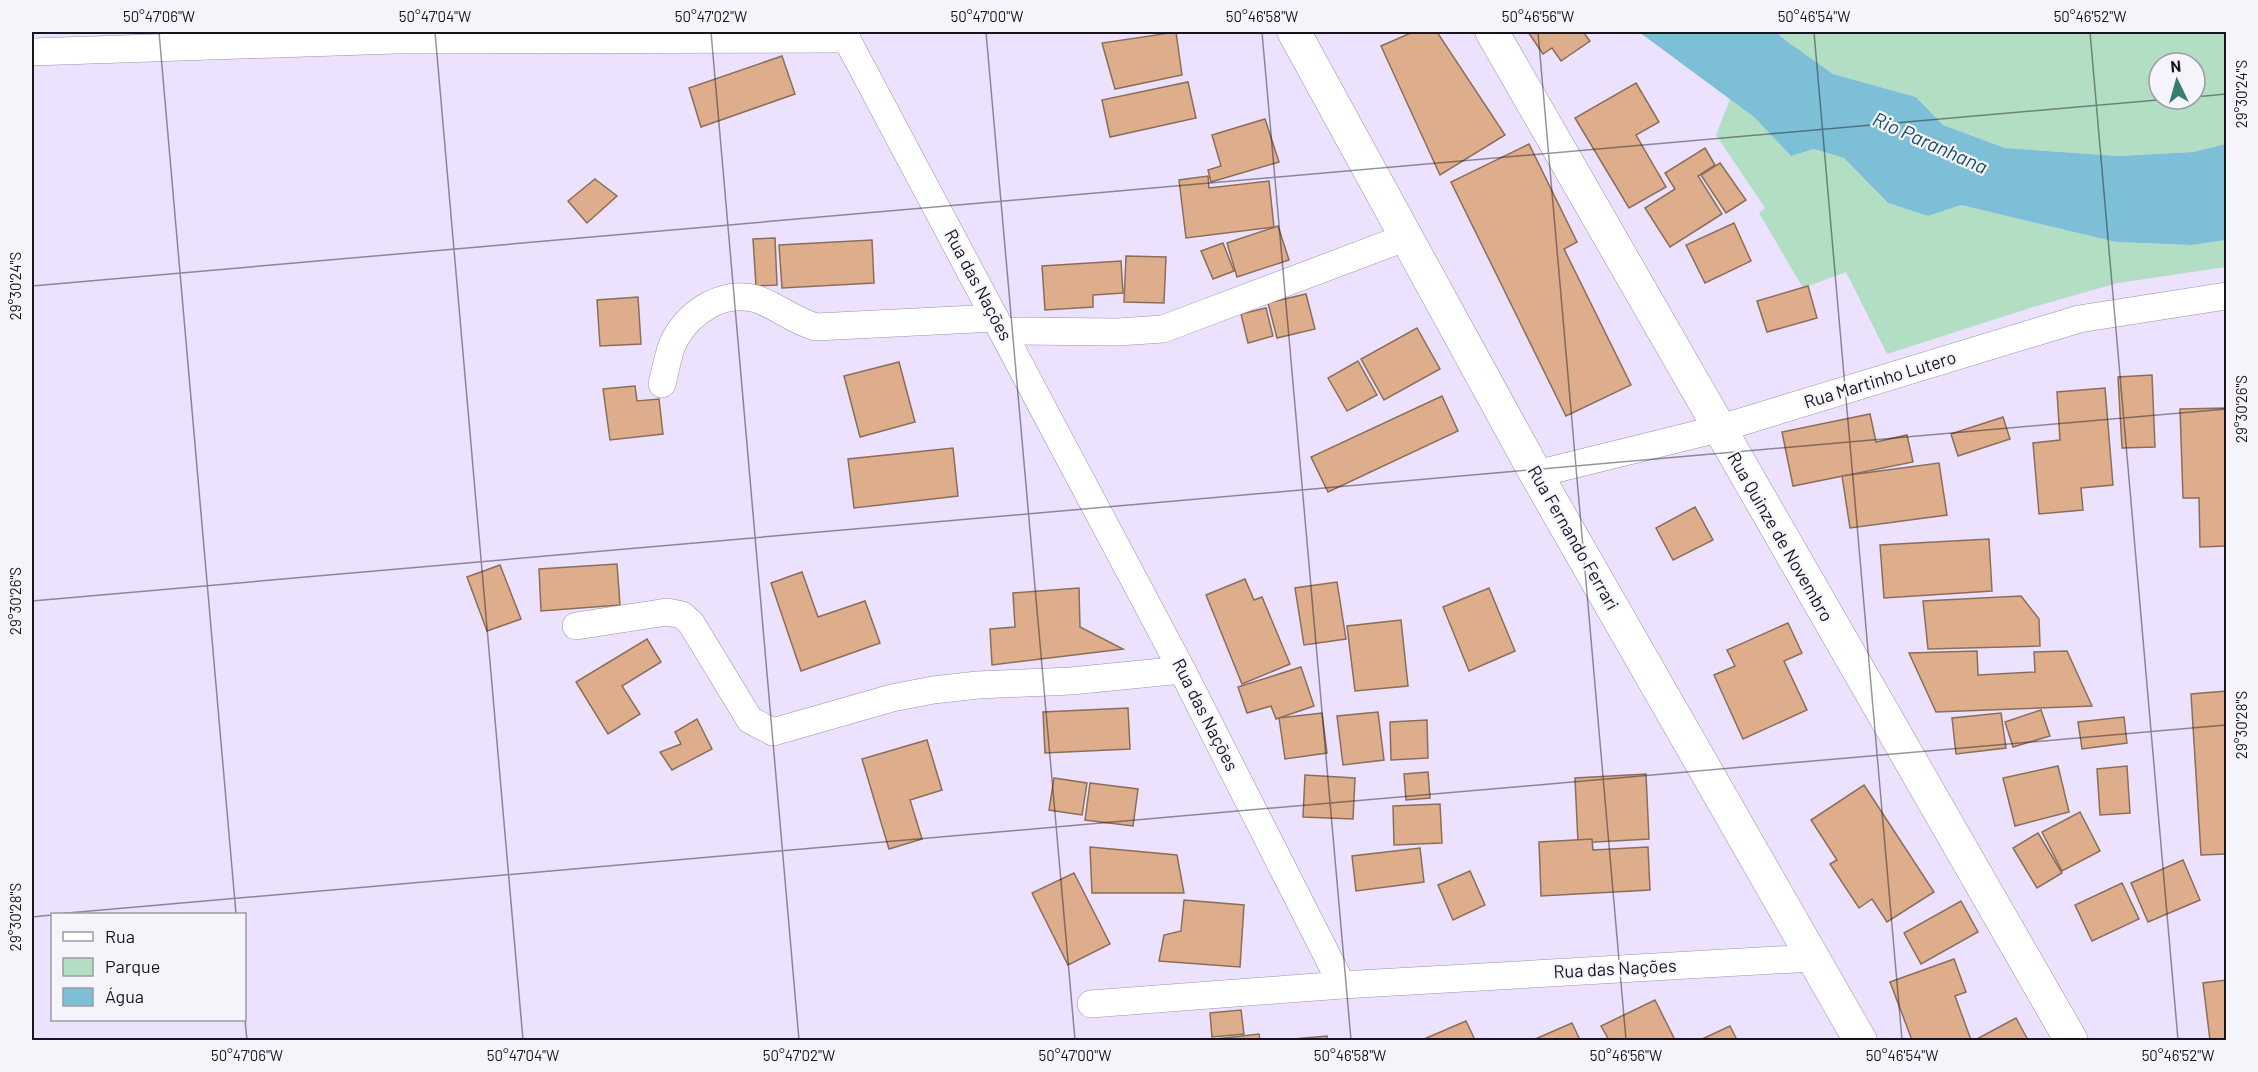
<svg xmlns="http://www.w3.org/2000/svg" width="2258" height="1072" font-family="Barlow,sans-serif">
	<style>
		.green { fill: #b2dfc3; fill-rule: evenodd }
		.water { fill: #7dbfd6 }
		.building { fill: #dead8b; stroke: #8b6e5a; stroke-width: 1.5 }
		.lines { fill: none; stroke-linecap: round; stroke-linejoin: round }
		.street-casing { stroke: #9b8faf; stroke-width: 28 }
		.secondary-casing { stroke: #9b8faf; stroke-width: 34 }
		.street { stroke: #fff; stroke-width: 27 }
		.secondary { stroke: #fff; stroke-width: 33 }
		.ticks { fill: none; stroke: #191420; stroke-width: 1.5; stroke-opacity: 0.45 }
		.labels { text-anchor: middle; stroke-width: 4.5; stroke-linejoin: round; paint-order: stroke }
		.street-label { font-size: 18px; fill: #191420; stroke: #f6f4fb }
		.water-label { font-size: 20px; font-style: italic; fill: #164e5e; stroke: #f6f4fb }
		.neatline { fill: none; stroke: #191420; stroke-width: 2 }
		.ticks-label { font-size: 15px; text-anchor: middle; fill: #191420 }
	</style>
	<rect width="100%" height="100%" fill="#ece2fe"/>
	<g class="green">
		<path d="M1778,32H2226V144L2193,152L2119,156L2005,148L1943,125L1916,97L1833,74L1781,37ZM2159,63H2195V99H2159Z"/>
		<path d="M1730,99L1754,117L1791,156L1814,149L1844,158L1888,203L1928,216L1961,205L2116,242L2192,245L2226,240V267L2118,283L2033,307L1887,354L1846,272L1803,288L1759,213L1765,208L1716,135Z"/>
	</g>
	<path class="water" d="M1639,32H1778L1781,37L1833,74L1916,97L1943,125L2005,148L2119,156L2193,152L2226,144V240L2192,245L2116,242L1961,205L1928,216L1888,203L1844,158L1814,149L1791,156L1754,117Z"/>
	<g class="building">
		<path d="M1176,32L1182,75L1115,89L1102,43Z"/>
		<path d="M1413,32H1437L1505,135L1440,175L1381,46Z"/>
		<path d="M1528,32H1583L1590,41L1561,61L1552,48L1543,54Z"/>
		<path d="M782,56L795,94L701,127L689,88Z"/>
		<path d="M1188,82L1196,118L1110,137L1102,100Z"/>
		<path d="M1636,83L1659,122L1636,135L1666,187L1629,208L1575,118Z"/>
		<path d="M1265,119L1279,162L1211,182L1208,170L1221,166L1212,135Z"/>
		<path d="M1529,144L1577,242L1564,249L1631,385L1566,416L1451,182Z"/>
		<path d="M1705,148L1715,165L1698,176L1722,214L1670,247L1645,208L1675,189L1665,173Z"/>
		<path d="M1720,163L1746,200L1726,213L1701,175Z"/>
		<path d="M1208,176L1209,188L1269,181L1274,227L1186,238L1179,180Z"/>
		<path d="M595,179L617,196L587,223L568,201Z"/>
		<path d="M1734,223L1751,261L1705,283L1686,245Z"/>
		<path d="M1278,226L1289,260L1237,277L1227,243Z"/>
		<path d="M775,238L777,285L756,286L753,239Z"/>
		<path d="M872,240L874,283L782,288L779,245Z"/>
		<path d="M1223,243L1234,271L1213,279L1201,251Z"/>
		<path d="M1126,256L1166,257L1164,303L1124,302Z"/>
		<path d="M1121,261L1123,293L1093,295V307L1045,310L1042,266Z"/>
		<path d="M1808,286L1817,318L1767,332L1757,301Z"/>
		<path d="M1306,294L1315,329L1277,338L1268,303Z"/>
		<path d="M638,297L641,344L600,346L597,300Z"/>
		<path d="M1266,308L1273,336L1248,343L1241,314Z"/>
		<path d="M1417,328L1440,369L1384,400L1361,359Z"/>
		<path d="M1358,361L1377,395L1347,411L1328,378Z"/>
		<path d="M899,362L915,422L860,437L844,376Z"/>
		<path d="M2152,375L2155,447L2122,448L2118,377Z"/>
		<path d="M635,386L637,401L659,399L663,434L610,440L603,389Z"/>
		<path d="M2105,388L2113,485L2081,488L2083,510L2039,514L2033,443L2060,440L2057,392Z"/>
		<path d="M1442,396L1458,431L1328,492L1311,457Z"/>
		<path d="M2226,408V546L2200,547L2199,498H2183L2180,409Z"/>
		<path d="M1870,414L1876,442L1907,435L1913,462L1793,486L1782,432Z"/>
		<path d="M2003,417L2010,439L1958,456L1951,434Z"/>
		<path d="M953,448L958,496L854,508L848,459Z"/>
		<path d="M1939,463L1947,515L1850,528L1842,476Z"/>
		<path d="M1695,507L1713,540L1673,560L1656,528Z"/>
		<path d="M1989,539L1992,591L1884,598L1880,545Z"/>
		<path d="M617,564L620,605L541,611L539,569Z"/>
		<path d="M500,565L521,619L487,631L467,577Z"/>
		<path d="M802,572L818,617L865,601L880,643L801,671L771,583Z"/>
		<path d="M1245,579L1254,600L1262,597L1290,664L1242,684L1206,595Z"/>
		<path d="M1337,582L1346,639L1304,645L1295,588Z"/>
		<path d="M1079,588L1080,627L1123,649L992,665L990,629L1015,627L1013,593Z"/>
		<path d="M1489,588L1515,651L1469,671L1443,607Z"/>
		<path d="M2021,596L2039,619L2040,646L1928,649L1923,601Z"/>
		<path d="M1401,620L1408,686L1355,691L1347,626Z"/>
		<path d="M1788,623L1802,653L1784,661L1807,710L1743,739L1714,675L1735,666L1727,650Z"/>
		<path d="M647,639L661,662L622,686L640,714L608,734L576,682Z"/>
		<path d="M1977,651L1978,675L2035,672L2034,652L2067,651L2092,706L1936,712L1909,653Z"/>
		<path d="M1301,667L1314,706L1276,719L1271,706L1247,713L1238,687Z"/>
		<path d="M2226,691V854L2201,855L2191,694Z"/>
		<path d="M1128,708L1130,749L1045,753L1043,712Z"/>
		<path d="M2041,710L2050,736L2013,747L2005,722Z"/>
		<path d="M1378,712L1384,760L1343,765L1337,716Z"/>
		<path d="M1322,713L1327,753L1285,759L1279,718Z"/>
		<path d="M2001,713L2006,748L1956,754L1952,718Z"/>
		<path d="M2124,717L2127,743L2082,749L2078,722Z"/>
		<path d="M697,719L712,749L672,770L660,752L681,744L675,732Z"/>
		<path d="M1427,720L1428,758L1391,760L1390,722Z"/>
		<path d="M927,740L942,790L910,800L922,839L889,849L862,759Z"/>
		<path d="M2058,766L2069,812L2015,826L2003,778Z"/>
		<path d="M2127,766L2130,813L2100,815L2097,769Z"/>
		<path d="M1428,772L1430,798L1406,800L1404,774Z"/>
		<path d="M1646,774L1649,839L1578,843L1575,778Z"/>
		<path d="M1305,775L1355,778L1353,819L1303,817Z"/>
		<path d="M1054,778L1087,783L1082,815L1049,810Z"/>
		<path d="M1090,783L1138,789L1133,826L1085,820Z"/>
		<path d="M1864,785L1934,892L1887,922L1872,899L1859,908L1830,864L1837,860L1811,820Z"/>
		<path d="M1440,804L1442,843L1394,845L1393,806Z"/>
		<path d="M2080,812L2100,851L2062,871L2042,832Z"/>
		<path d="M2038,833L2062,873L2037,888L2013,848Z"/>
		<path d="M1592,839L1593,850L1648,847L1650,890L1541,896L1539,842Z"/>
		<path d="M1090,847L1177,855L1184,893H1092Z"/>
		<path d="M1420,848L1424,882L1356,891L1352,856Z"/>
		<path d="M2183,860L2200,900L2148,922L2131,883Z"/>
		<path d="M1470,871L1485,905L1453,920L1438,885Z"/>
		<path d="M1074,873L1110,944L1068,965L1032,893Z"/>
		<path d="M2122,883L2139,919L2092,941L2075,905Z"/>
		<path d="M1184,900L1244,905L1240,967L1159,961L1164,935L1181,931Z"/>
		<path d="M1961,901L1978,932L1921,964L1904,933Z"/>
		<path d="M1954,959L1966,992L1955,996L1971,1040H1912L1890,982Z"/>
		<path d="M2226,980V1040H2210L2203,983Z"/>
		<path d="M1655,1000L1675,1040H1609L1601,1026Z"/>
		<path d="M1241,1010L1244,1034L1212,1037L1210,1013Z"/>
		<path d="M2016,1018L2028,1040H1975Z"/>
		<path d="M1466,1021L1475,1040H1425L1424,1039Z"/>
		<path d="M1572,1023L1580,1040H1533Z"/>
		<path d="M1730,1026L1737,1040H1700Z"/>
		<path d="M1259,1034L1260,1040H1206Z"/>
		<path d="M1327,1036V1040H1282Z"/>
	</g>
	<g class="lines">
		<g class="street-casing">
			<g id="street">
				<path d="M843,32L1182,670L1342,985"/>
				<path d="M32,52L396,40L847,39"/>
				<path d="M1002,331L1118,332L1163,329L1407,237"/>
				<path d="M662,384C666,370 668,351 675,339C691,310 724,290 757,299C777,306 794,321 816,327L995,318"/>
				<path d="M1536,474L1718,429L2079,319L2226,296"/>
				<path d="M576,626L667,612L682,615L691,623L750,720L773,732L892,698L933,690L978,685L1071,681L1182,670"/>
				<path d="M1091,1004L1342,985L1812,958"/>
			</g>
		</g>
		<g class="secondary-casing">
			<g id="secondary">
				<path d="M1294,32L1536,474L1860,1040"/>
				<path d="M1492,32L2071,1040"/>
			</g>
		</g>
		<use href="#street" class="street"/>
		<use href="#secondary" class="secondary"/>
	</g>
	<path class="ticks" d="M159,32L236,914M435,32L523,1040M711,32L799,1040M986,32L1075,1040M1262,32L1351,1040M1538,32L1626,1040M1814,32L1902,1040M2090,32L2178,1040M2195,97L2226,94M32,286L2169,99M32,601L2226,409M56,914L2226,725M32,917L52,915M244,1010L247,1040M2220,1040H2226"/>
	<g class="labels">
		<g class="street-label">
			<text transform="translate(978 285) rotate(62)" y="6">Rua das Nações</text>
			<text transform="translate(1880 380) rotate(-17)" y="6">Rua Martinho Lutero</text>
			<text transform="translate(1780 537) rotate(60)" y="6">Rua Quinze de Novembro</text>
			<text transform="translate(1573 538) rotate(60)" y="6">Rua Fernando Ferrari</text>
			<text transform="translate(1205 715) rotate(63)" y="6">Rua das Nações</text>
			<text transform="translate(1615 969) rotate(-3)" y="6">Rua das Nações</text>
		</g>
		<g class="water-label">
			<text transform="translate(1930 143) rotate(24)" y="7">Rio Paranhana</text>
		</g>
	</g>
	<rect width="2258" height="1072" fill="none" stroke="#f6f4fb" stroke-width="66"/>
	<rect x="51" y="913" width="195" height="108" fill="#f6f4fb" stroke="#9e9aa3" stroke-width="1.5"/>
	<rect x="63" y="932" width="30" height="9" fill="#ffffff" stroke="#9e9aa3" stroke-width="1.5"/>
	<text x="105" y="943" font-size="18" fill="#191420">Rua</text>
	<rect x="63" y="958" width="30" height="18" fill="#b2dfc3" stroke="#9e9aa3" stroke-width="1.5"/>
	<text x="105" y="973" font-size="18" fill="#191420">Parque</text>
	<rect x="63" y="988" width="30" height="18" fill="#7dbfd6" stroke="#9e9aa3" stroke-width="1.5"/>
	<text x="105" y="1003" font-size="18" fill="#191420">Água</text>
	<g transform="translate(2177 81) rotate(355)"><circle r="28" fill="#f6f4fb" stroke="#9e9aa3" stroke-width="1.5"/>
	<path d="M0-4.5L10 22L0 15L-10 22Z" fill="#397d71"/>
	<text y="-9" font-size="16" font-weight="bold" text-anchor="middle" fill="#191420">N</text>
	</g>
	<rect x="33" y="33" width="2192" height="1006" class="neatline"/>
	<g class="ticks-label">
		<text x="159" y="22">50°47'06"W</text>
		<text x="435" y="22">50°47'04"W</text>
		<text x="711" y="22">50°47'02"W</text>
		<text x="987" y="22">50°47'00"W</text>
		<text x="1262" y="22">50°46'58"W</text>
		<text x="1538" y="22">50°46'56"W</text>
		<text x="1814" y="22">50°46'54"W</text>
		<text x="2090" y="22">50°46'52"W</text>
		<text transform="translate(2242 94) rotate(-90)" y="5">29°30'24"S</text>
		<text transform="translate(16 286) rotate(-90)" y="5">29°30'24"S</text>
		<text transform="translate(2242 409) rotate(-90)" y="5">29°30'26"S</text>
		<text transform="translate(16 601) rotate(-90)" y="5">29°30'26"S</text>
		<text transform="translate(2242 725) rotate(-90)" y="5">29°30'28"S</text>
		<text transform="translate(16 917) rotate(-90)" y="5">29°30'28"S</text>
		<text x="247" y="1061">50°47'06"W</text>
		<text x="523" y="1061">50°47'04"W</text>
		<text x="799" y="1061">50°47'02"W</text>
		<text x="1075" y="1061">50°47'00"W</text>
		<text x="1350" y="1061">50°46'58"W</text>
		<text x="1626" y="1061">50°46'56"W</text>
		<text x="1902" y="1061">50°46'54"W</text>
		<text x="2178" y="1061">50°46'52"W</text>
	</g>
</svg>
